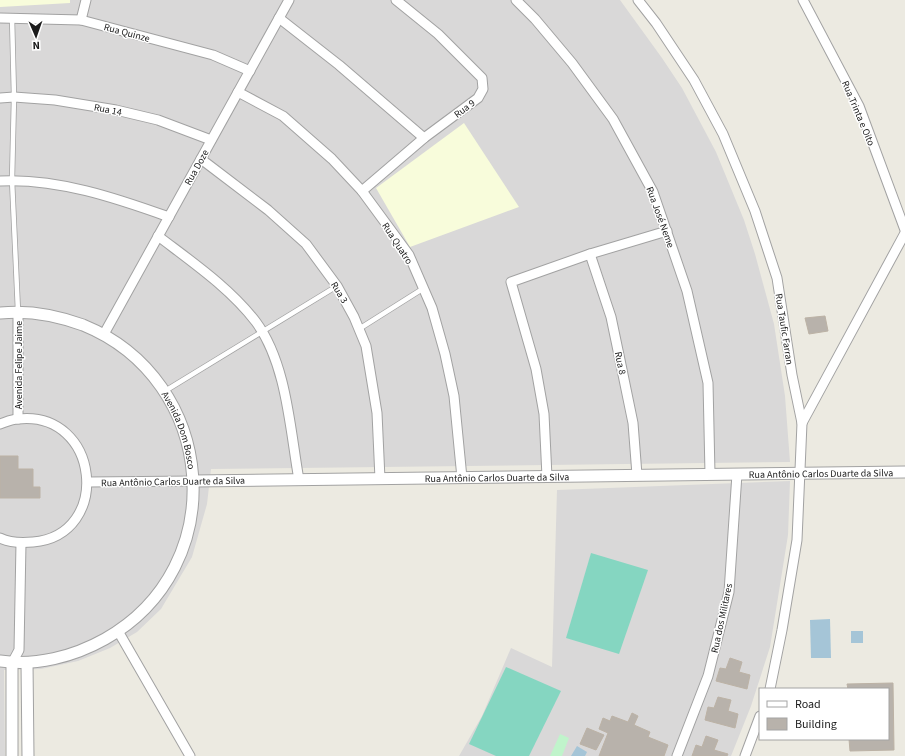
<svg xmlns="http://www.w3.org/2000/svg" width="905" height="756" font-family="'Source Sans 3',sans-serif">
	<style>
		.residential { fill: #d9d8d8 }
		.education { fill: #f8fcdb }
		.park { fill: #c0f4cb }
		.pitch { fill: #85d6c1 }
		.water { fill: #a5c5d7 }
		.building { fill: #b8b2ab; stroke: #bcb2a5 }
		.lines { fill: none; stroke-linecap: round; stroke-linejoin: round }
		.service-casing { stroke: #a2a2a2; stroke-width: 6 }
		.minor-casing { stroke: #a2a2a2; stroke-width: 11 }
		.tertiary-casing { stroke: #a2a2a2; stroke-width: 13 }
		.service { stroke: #fff; stroke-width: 4.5 }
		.minor { stroke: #fff; stroke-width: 9 }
		.tertiary { stroke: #fff; stroke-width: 11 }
		.labels { text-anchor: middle; stroke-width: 3; stroke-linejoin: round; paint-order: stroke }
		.street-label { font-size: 10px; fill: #1b1b1b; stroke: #fff }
	</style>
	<rect width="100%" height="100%" fill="#eceae1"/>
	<g class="residential">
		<path d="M0,0H620L662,58L682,88L716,152L744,220L755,254L774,324L785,396L790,462L211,469L207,504L192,557L161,609L137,632L110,648L78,661L41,669L4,670L5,756H0Z"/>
		<path d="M790,481L788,535L770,647L751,706L731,756H459L482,716L511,648L552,667L557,490Z"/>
	</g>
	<g class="education">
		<path d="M0,0H70V3L0,7Z"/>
		<path d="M464,123L519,207L410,247L376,188Z"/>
	</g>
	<path class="park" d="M560,734L569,738L562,756H550Z"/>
	<g class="pitch">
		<path d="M591,553L648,570L619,654L566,638Z"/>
		<path d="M506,667L561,691L529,756H496L469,744Z"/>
	</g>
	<g class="water">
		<path d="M830,619L831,658H811L810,620Z"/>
		<rect x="851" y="631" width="12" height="12"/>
		<path d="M577,746L587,752L585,756H571Z"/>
	</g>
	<g class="building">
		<path d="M825,316L828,331L809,334L805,318Z"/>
		<path d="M0,456H18V469H33V487H40V498H0Z"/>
		<path d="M730,658L742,662L739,672L750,675L747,689L716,681L720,668L726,669Z"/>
		<path d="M893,683L894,750L850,751L849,739H888V689H848L847,684Z"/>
		<path d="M718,697L731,700L728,711L738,714L735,728L705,720L708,707L714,708Z"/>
		<path d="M632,713L638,716L634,725L650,732L648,737L668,745L664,756H599L608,733L599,729L603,718L610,721L612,716L628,722Z"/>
		<path d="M587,728L604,735L596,750L580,744Z"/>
		<path d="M706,736L718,740L714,750L728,754L727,756H692L696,745L702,747Z"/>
	</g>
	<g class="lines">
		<g class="service-casing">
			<g id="service">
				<path d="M12,17L14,97L12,180L18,311"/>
				<path d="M359,329L424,288"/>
				<path d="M165,391L337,286"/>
			</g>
		</g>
		<g class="minor-casing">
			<g id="minor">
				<path d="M516,0L535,19L572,63L613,119L653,192L687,291L708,383L710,474"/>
				<path d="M638,0L656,23L694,80L723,134L755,211L777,278L792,375L802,423L797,540L782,630L770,689"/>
				<path d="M803,0L859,106L905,230"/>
				<path d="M0,18L81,20L213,55L250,71"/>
				<path d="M279,18L339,65L424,138"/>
				<path d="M81,20L86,0"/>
				<path d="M238,92L283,116L332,159L362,191L409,255L432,308L445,354L454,396L462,478"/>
				<path d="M0,98L14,97L55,100L116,110L158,120L211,140"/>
				<path d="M201,159L268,210L306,244L337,286L354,317L366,346L377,413L380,479"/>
				<path d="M0,181C57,178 116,198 169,217"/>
				<path d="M362,191L424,138L478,98L483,89L482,78L438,34L396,0"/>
				<path d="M158,236C192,262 230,288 256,322C287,364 290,430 299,480"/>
				<path d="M590,254L611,317L620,360L633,423L637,475"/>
				<path d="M104,334L289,0"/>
				<path d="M18,419V311"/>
				<path d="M802,423L905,233"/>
				<path d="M0,424C6,422 12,419 18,419C100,410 113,535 33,542C22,543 10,543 0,538"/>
				<path d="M547,477L544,414L536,369L511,282L590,254L667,231"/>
				<path d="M88,482L194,481"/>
				<path d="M118,631L190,756"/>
				<path d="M12,663L19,650L21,543"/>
				<path d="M677,756L708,676L729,592L737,474"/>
				<path d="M745,756L760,716"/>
			</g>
		</g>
		<g class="tertiary-casing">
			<g id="tertiary">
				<path id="s1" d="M0,313C28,310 56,315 83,325C218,380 233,567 105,639C73,657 36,666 0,661"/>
				<path id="s2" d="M194,481L905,472"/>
				<path d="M12,663V756"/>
				<path d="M27,663L28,756"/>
			</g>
		</g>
		<use href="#service" class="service"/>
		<use href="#minor" class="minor"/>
		<use href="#tertiary" class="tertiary"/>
	</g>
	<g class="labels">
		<g class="street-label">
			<text transform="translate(127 32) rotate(15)" y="4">Rua Quinze</text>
			<text transform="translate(464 108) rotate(-37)" y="4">Rua 9</text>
			<text transform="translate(108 109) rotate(11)" y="4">Rua 14</text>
			<text transform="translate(859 113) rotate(67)" y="4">Rua Trinta e Oito</text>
			<text transform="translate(196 167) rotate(-61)" y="4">Rua Doze</text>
			<text transform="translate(661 217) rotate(70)" y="4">Rua José Neme</text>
			<text transform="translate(398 243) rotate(57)" y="4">Rua Quatro</text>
			<text transform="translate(340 292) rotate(59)" y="4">Rua 3</text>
			<text transform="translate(785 329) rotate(81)" y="4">Rua Taufic Farran</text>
			<text transform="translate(621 363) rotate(78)" y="4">Rua 8</text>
			<text transform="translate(18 365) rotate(-90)" y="4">Avenida Felipe Jaime</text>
			<text dy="4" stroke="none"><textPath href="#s1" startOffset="233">Avenida Dom Bosco</textPath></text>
			<text dy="4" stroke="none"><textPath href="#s2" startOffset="627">Rua Antônio Carlos Duarte da Silva</textPath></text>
			<text dy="4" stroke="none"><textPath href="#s2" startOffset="303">Rua Antônio Carlos Duarte da Silva</textPath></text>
			<text transform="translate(173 481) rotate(-1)" y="4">Rua Antônio Carlos Duarte da Silva</text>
			<text transform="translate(721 618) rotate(-78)" y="4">Rua dos Militares</text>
		</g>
	</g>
	<rect x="759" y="688" width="130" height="52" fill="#ffffff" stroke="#a4a4a4"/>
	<rect x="767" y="701" width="20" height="6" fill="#ffffff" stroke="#a4a4a4"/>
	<text x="795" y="708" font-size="12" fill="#1b1b1b">Road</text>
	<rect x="767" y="718" width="20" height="12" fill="#b8b2ab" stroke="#a4a4a4"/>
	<text x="795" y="728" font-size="12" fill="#1b1b1b">Building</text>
	<g transform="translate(36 36) rotate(178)" stroke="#ffffff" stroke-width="3" paint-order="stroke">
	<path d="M0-3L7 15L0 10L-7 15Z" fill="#1b1b1b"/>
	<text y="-6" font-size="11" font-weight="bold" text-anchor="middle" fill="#1b1b1b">N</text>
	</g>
</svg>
